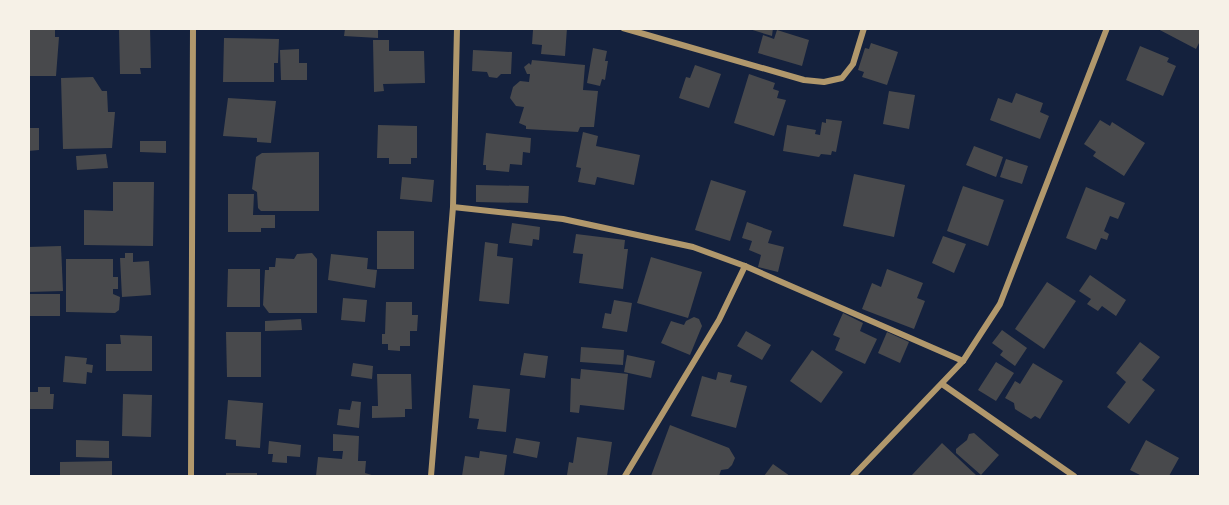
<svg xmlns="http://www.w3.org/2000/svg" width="1229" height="505" font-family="'Times New Roman',serif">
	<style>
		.building { fill: #48494c }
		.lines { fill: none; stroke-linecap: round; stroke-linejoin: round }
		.minor { stroke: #b1986c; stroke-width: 6 }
	</style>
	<rect width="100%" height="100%" fill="#14213d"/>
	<g class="building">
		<path d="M28,28H55V37H59L56,76H28Z"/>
		<path d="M127,28H150L151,68H140L141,74H120L119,29Z"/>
		<path d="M378,28V38L344,36L345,29Z"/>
		<path d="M543,28H567L565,56L541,54L542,45L532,44L533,30Z"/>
		<path d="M746,28H773L772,36Z"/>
		<path d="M1156,28H1200V41L1196,49Z"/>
		<path d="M777,30L809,40L802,66L758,53L763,35L774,39Z"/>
		<path d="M224,38L279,39L278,63H274V82H223Z"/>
		<path d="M373,40H389V51H424L425,83L383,84L384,91L374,92Z"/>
		<path d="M871,43L898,52L887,85L862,77L864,72L858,70L865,48L869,49Z"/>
		<path d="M1140,46L1169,58L1167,62L1176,66L1163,96L1126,80Z"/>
		<path d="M593,48L607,51L605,61H608L605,80L602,79L600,86L587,83Z"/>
		<path d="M299,49V63H307V80H281L280,50Z"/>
		<path d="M473,50L512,52L511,74H501L497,78L489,77L487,72L472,71Z"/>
		<path d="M532,60L585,65L583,90L598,91L594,127H580L578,132L526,129V126L519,123L524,107L516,106L510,98L513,87L520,81L529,82L530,74H527L524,67L529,63L531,65Z"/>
		<path d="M695,65L721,74L709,108L679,98L686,77L690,78Z"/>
		<path d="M749,74L775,83L773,89L779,91L777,98L786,100L774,136L734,123Z"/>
		<path d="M93,77L102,91H107L108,112H115L112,148L63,149L61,78Z"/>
		<path d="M889,91L915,95L909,129L883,124Z"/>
		<path d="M1016,93L1043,103L1040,112L1049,116L1040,139L990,120L998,98L1012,103Z"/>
		<path d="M228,98L276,101L271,143L257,142V138L223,136Z"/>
		<path d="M826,119L842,121L836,152L832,151L831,155L821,154L819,157L783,151L787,125L816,130L815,134L820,135L822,122L826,123Z"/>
		<path d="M1100,120L1110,126L1112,122L1145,143L1124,176L1093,156L1096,152L1084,144Z"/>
		<path d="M378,125L417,126V158H411V164H389V158H377Z"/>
		<path d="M28,128H39V150L28,151Z"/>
		<path d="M583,132L598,136L596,146L640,155L634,185L597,177L595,185L578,182L581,168L576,167Z"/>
		<path d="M486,133L531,138L530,153L523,152L522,165L510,164L509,172L486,170V165H483Z"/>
		<path d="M140,141H166V153L140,152Z"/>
		<path d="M974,146L1003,157L996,177L966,165Z"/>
		<path d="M319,152V211H261L258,208L257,192L252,189L256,157L262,153Z"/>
		<path d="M106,154L108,168L77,170L76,156Z"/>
		<path d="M1006,159L1028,166L1022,184L1000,177Z"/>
		<path d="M854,174L905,185L894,237L843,226Z"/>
		<path d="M402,177L434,180L432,202L400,199Z"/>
		<path d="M711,180L746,191L730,241L695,230Z"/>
		<path d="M113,182H154L153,246L84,245V210L113,211Z"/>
		<path d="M476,185L529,186L528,203L476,202Z"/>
		<path d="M963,186L1004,200L988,246L947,231Z"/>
		<path d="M1086,187L1125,203L1118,219L1110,216L1104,231L1109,234L1107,240L1101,238L1096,250L1066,238Z"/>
		<path d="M228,194H254L253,215H275V228H261V232H228Z"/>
		<path d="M747,222L772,231L768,243L784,247L778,272L758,267L761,255L749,250L752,241L742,238Z"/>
		<path d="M512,223L540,227L539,240L533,239L532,246L509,243Z"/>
		<rect x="377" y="231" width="37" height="38"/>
		<path d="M576,234L625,240L624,249H628L623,289L579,283L583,254L573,253Z"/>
		<path d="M943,236L966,244L954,273L932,263Z"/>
		<path d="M485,242L498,244L497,256L513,258L509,304L479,301Z"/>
		<path d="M61,246L63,291L28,292V247Z"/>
		<path d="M125,253H133V262L149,261L151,295L122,297L120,258H125Z"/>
		<path d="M312,253L317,259V313H269L263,305L265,270H269V267H275L276,258L294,259L297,254Z"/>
		<path d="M331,254L368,258L367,269L377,270L375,288L328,280Z"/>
		<path d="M651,257L702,272L688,318L637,303Z"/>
		<path d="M66,259H113V277H118V289H113V294L120,297L119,310L115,313L66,312Z"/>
		<path d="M228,269H260V307H227Z"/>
		<path d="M887,269L923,283L917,298L925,301L914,329L862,309L872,283L881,287Z"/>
		<path d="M1090,275L1126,300L1116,316L1102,306L1098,311L1087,304L1091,299L1079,291Z"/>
		<path d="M1047,282L1076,301L1044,349L1015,329Z"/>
		<rect x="28" y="294" width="32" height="22"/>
		<path d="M343,298L367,300L365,322L341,320Z"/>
		<path d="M614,300L632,303L627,332L602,328L605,313L611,314Z"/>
		<path d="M386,302H412V315H418L417,331H410V346H400V351L388,350V344H382V334H385Z"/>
		<path d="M843,313L863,323L860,331L877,339L865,364L835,350L840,338L833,335Z"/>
		<path d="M694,317L699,319L702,326L690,355L661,343L671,321L684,325L686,321Z"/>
		<path d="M301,319L302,330L265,331V321Z"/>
		<path d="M1002,330L1027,348L1015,366L1000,355L1003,351L992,343Z"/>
		<path d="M746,331L771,345L762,360L737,346Z"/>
		<path d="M226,332H261V377H227Z"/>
		<path d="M887,332L909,342L900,363L878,353Z"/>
		<path d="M120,335L152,336V371H106V344H121Z"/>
		<path d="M1140,342L1160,357L1142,380L1155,390L1129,424L1107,407L1126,382L1116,373Z"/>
		<path d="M581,347L624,350L623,365L580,362Z"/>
		<path d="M812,350L843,372L821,403L790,381Z"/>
		<path d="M524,353L548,356L545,378L520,375Z"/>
		<path d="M627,355L655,361L651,378L624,372Z"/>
		<path d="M65,356L87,358L86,364L93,365L92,373L87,372L86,384L63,382Z"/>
		<path d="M996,362L1014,373L996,401L978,390Z"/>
		<path d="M353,363L373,366L372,379L351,376Z"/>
		<path d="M1033,363L1063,381L1040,419L1035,416L1031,419L1015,409L1014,403L1005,398L1015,381L1020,384Z"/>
		<path d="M581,369L628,374L624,410L580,405L579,413L570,412L571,378L580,379Z"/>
		<path d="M718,372L732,375L730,382L747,386L736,428L691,416L702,376L716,380Z"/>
		<path d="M377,374H411L412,409H405V417L372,418V406H378Z"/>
		<path d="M473,385L510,389L506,432L477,429L479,419L469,418Z"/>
		<path d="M38,387H50V394H54L53,409H28V392H38Z"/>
		<path d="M123,394L152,395L151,437L122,436Z"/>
		<path d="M228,400L263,403L260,448L236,446V440L225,439Z"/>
		<path d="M352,401L361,402L359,428L337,425L339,409L350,410Z"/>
		<path d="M670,425L729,448L735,458L732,465L728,469L721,470L719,476H651Z"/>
		<path d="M974,433L999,455L981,475L956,453V449L967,440L969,434Z"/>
		<path d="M333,434L359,436L358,461H366L365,473L375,476H316L318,457L342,459L343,451H333Z"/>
		<path d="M577,437L612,442L607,476L567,475L569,462L573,463Z"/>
		<path d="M516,438L540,442L537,458L513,453Z"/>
		<path d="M76,440L109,441V458L76,457Z"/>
		<path d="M1146,440L1179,458L1169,476H1142L1130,470Z"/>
		<path d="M269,441L301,445L300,457L287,456V463L272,462L273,454H268Z"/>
		<path d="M942,443L977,476H911Z"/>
		<path d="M480,451L507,455L504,476H462L465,456L479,458Z"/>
		<path d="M112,461V476H60V462Z"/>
		<path d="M773,464L790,476H764Z"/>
		<rect x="226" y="473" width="31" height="3"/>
	</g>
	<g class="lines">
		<g class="minor">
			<path d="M623,28L804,80L824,82L842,78L853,64L864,28"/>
			<path d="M453,207L563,219L693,247L745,266L963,361"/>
			<path d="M942,384L1074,476"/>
			<path d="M191,476L193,28"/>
			<path d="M431,476L453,207L457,28"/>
			<path d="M625,476L719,320L745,266"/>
			<path d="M853,476L963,361L1000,304L1107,28"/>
		</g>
	</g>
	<rect width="1229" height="505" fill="none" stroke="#f6f1e7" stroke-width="60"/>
</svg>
